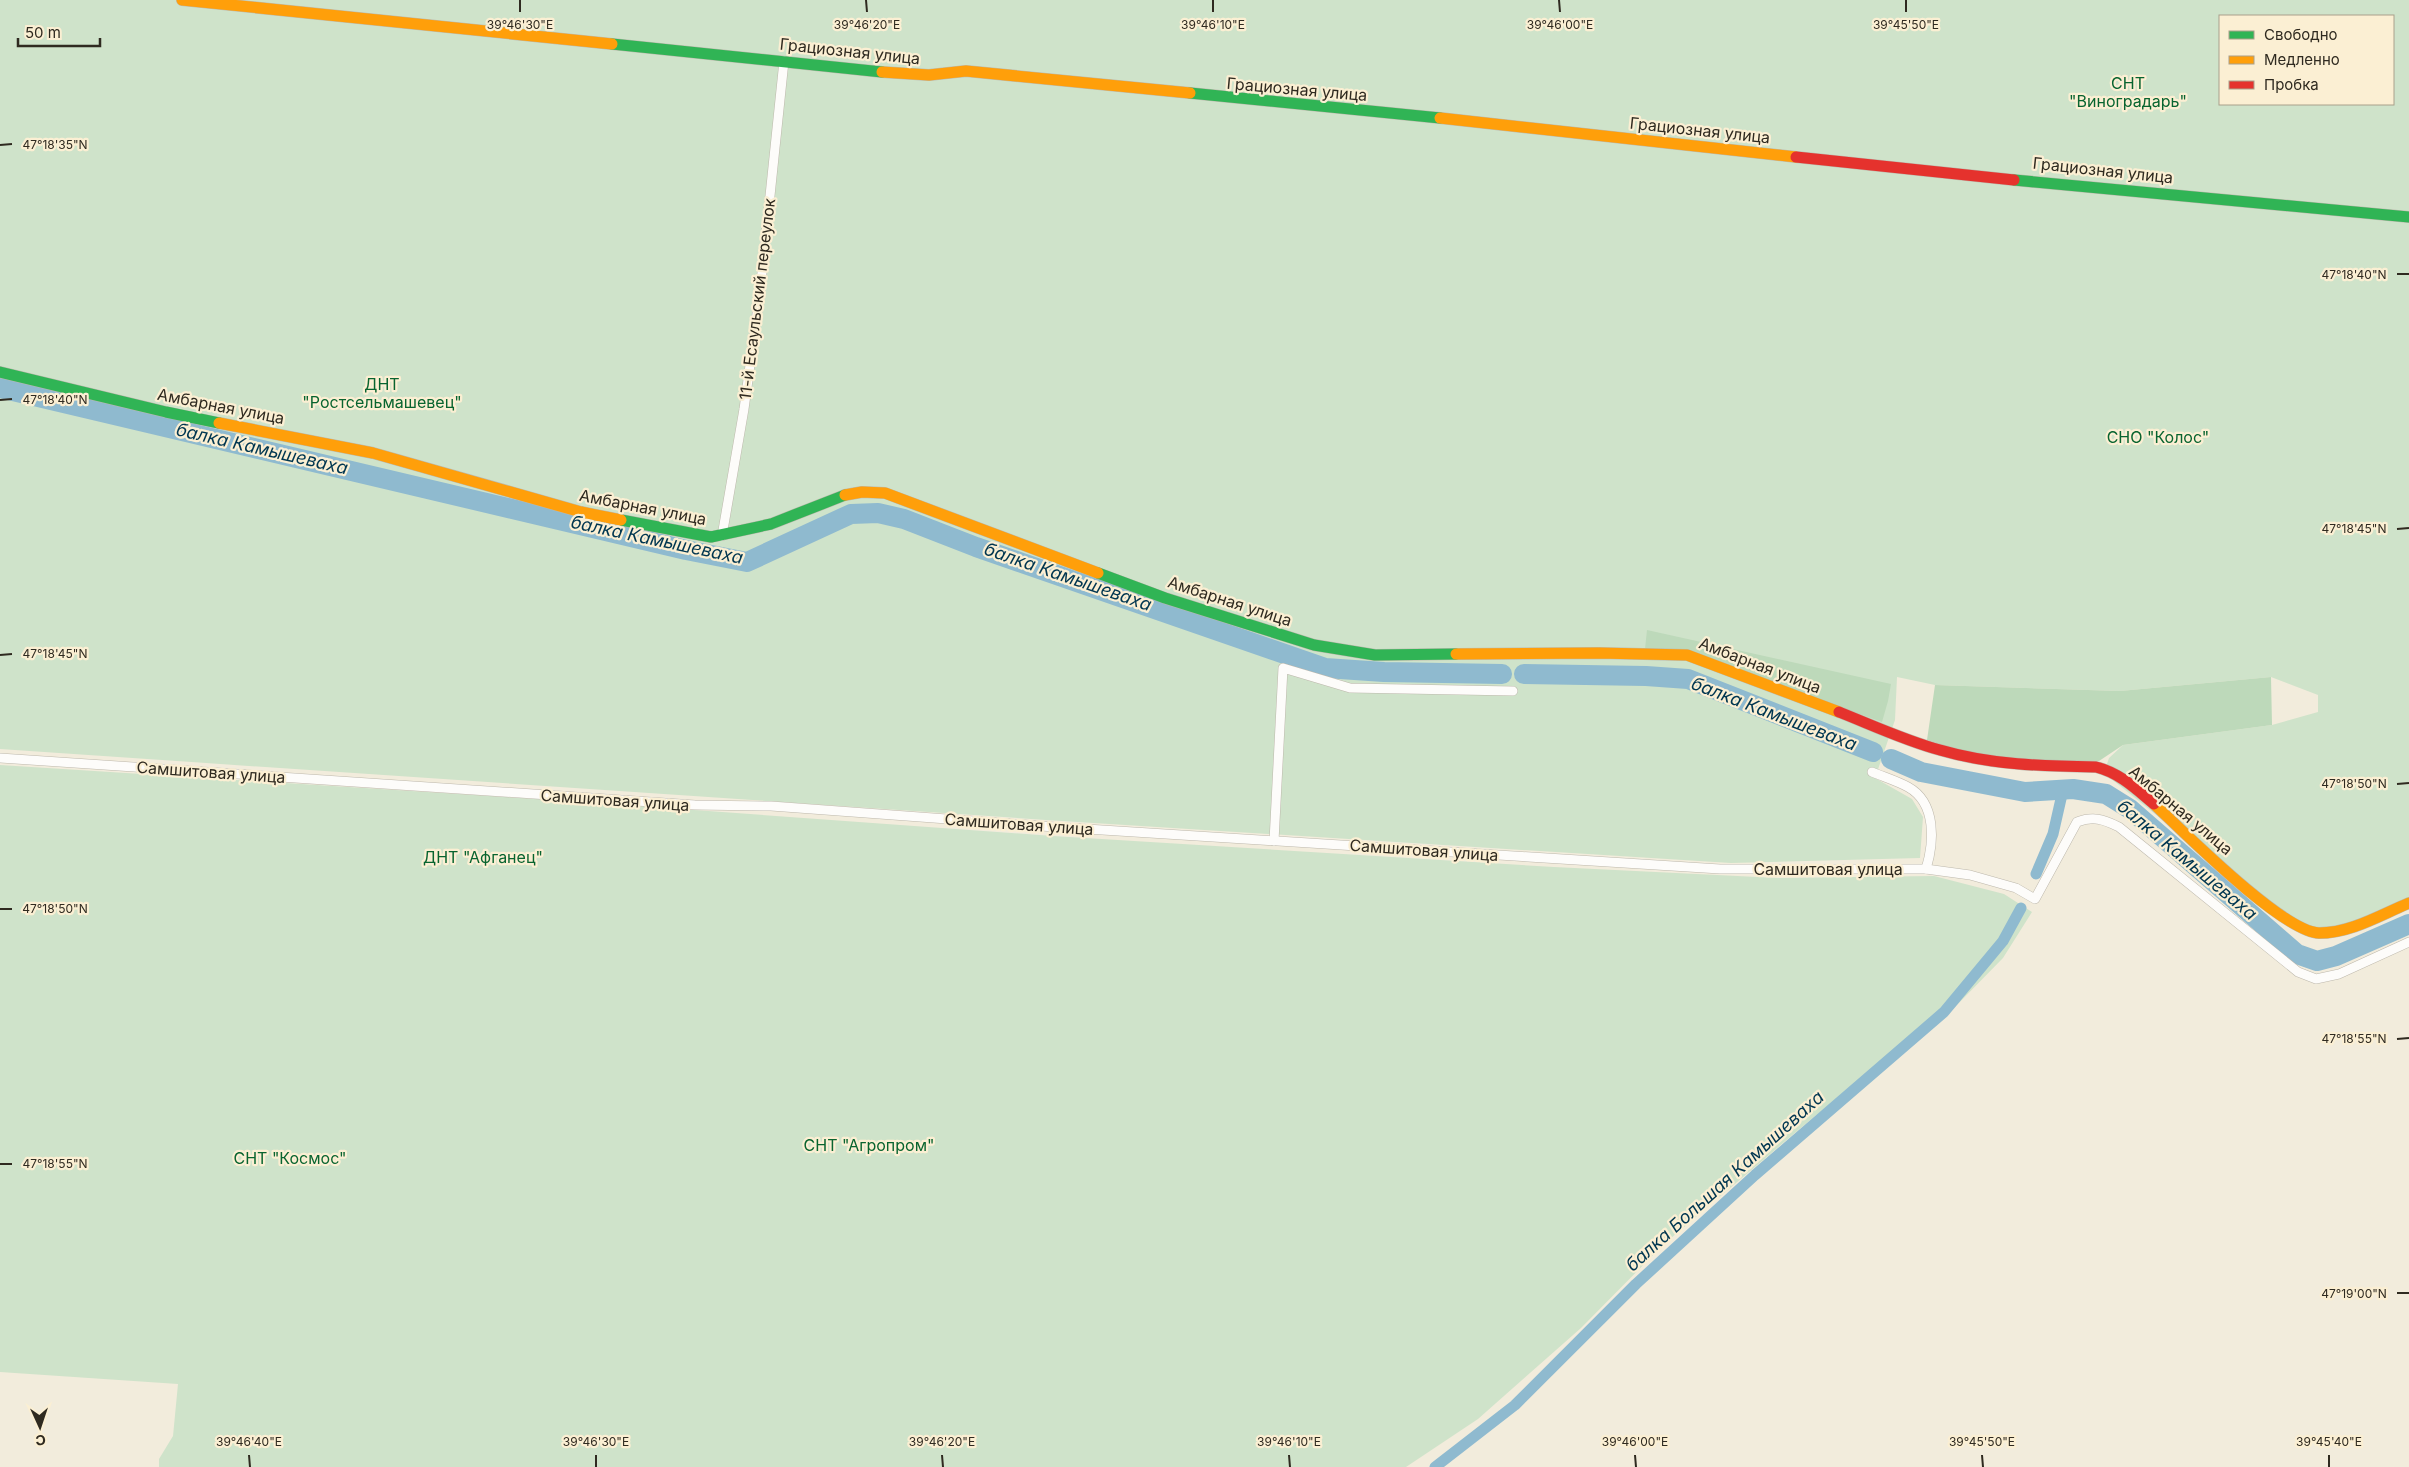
<svg xmlns="http://www.w3.org/2000/svg" width="2409" height="1467" font-family="Inter,sans-serif">
	<style>
		.green { fill: #cfe3ca; fill-rule: evenodd }
		.forest { fill: #bdd9ba }
		.lines { fill: none; stroke-linecap: round; stroke-linejoin: round }
		.canal { stroke: #8fbacf; stroke-width: 11 }
		.river { stroke: #8fbacf; stroke-width: 20 }
		.street-casing { stroke: #bdb8ac; stroke-width: 10 }
		.fast-casing { stroke: #bdb8ac; stroke-width: 12 }
		.slow-casing { stroke: #bdb8ac; stroke-width: 12 }
		.jam-casing { stroke: #bdb8ac; stroke-width: 12 }
		.street { stroke: #fdfcfa; stroke-width: 9 }
		.fast { stroke: #30b455; stroke-width: 11 }
		.slow { stroke: #ff9f0a; stroke-width: 11 }
		.jam { stroke: #e5322d; stroke-width: 11 }
		.ticks { fill: none; stroke: #2f2a20; stroke-width: 2 }
		.labels { text-anchor: middle; stroke-width: 4.5; stroke-linejoin: round; paint-order: stroke }
		.street-label { font-size: 16px; fill: #2f2a20; stroke: #fbefd3 }
		.park-label { font-size: 16px; fill: #08642f; stroke: #fbefd3 }
		.water-label { font-size: 18px; font-style: italic; fill: #003650; stroke: #fbefd3 }
		.ticks-label { font-size: 12px; text-anchor: middle; fill: #2f2a20; stroke: #fbefd3; stroke-width: 4.5; stroke-linejoin: round; paint-order: stroke }
	</style>
	<rect width="100%" height="100%" fill="#f2ecdc"/>
	<g class="green">
		<path d="M0,0H2409V900L2333,929L2319,930L2290,922L2104,773L2109,758L2123,745L2272,725L2318,712V695L2271,677L2120,691L1935,685L1897,677L1895,720L1875,778L1912,799L1923,817L1920,858L1731,863L1046,820L0,749ZM2220,16H2393V104H2220Z"/>
		<path d="M0,765L569,801L1053,836L1554,867L1778,878L1934,876L2004,894L2032,912L2003,958L1952,1010L1815,1116L1664,1244L1581,1328L1478,1419L1406,1467H159V1459L173,1436L178,1384L0,1372Z"/>
	</g>
	<g class="forest">
		<path d="M1647,630L1891,684L1888,701L1882,722L1687,652L1645,649Z"/>
		<path d="M2271,677L2272,725L2123,745L2099,761L2026,762L1973,755L1927,740L1935,685L2120,691Z"/>
	</g>
	<g class="lines">
		<g class="canal">
			<path d="M2036,874L2053,834L2063,790"/>
			<path d="M1435,1467L1515,1405L1636,1284L1755,1175L1944,1012L2003,941L2021,908"/>
		</g>
		<g class="river">
			<path d="M0,388L686,550L747,562L851,514L878,513L904,519L976,547L1325,668L1384,672L1502,674"/>
			<path d="M1524,674L1646,676L1688,679L1873,752"/>
			<path d="M1891,759L1921,772L2025,792L2073,789L2106,794L2130,809L2297,954L2317,961L2336,956L2409,924"/>
		</g>
		<g class="street-casing">
			<g id="street">
				<path d="M722,536L744,409L760,292L784,61"/>
				<path d="M0,758L695,805L771,806L1055,827L1720,869H1926L1970,875L2016,888L2035,899L2077,822C2093,816 2103,819 2119,827L2298,972L2316,979L2339,974L2409,942"/>
				<path d="M1872,772C1884,777 1897,781 1908,787C1937,803 1934,843 1926,869"/>
				<path d="M1274,841L1283,668L1350,688L1513,691"/>
			</g>
		</g>
		<g class="fast-casing">
			<g id="fast">
				<path d="M612,44L882,72"/>
				<path d="M1190,93L1440,118"/>
				<path d="M2014,180L2409,217"/>
				<path d="M0,372L166,412L219,423"/>
				<path d="M621,520L711,537L771,524L845,495"/>
				<path d="M1098,573L1165,598L1314,645L1375,655L1456,654"/>
			</g>
		</g>
		<g class="slow-casing">
			<g id="slow">
				<path d="M182,0L612,44"/>
				<path d="M882,72L929,75L966,71L1190,93"/>
				<path d="M1440,118L1796,157"/>
				<path d="M219,423L373,453L581,512L621,520"/>
				<path d="M845,495L862,492L885,493L1098,573"/>
				<path d="M1456,654L1599,653L1687,655L1839,712"/>
				<path d="M2154,804C2184,832 2283,932 2319,933C2351,933 2380,915 2409,903"/>
			</g>
		</g>
		<g class="jam-casing">
			<g id="jam">
				<path d="M1796,157L2014,180"/>
				<path d="M1839,712C1872,725 1906,741 1940,750C1991,765 2043,766 2096,767C2120,773 2136,789 2154,804"/>
			</g>
		</g>
		<use href="#street" class="street"/>
		<use href="#fast" class="fast"/>
		<use href="#slow" class="slow"/>
		<use href="#jam" class="jam"/>
	</g>
	<path class="ticks" d="M520,0V12M866,0L867,12M1213,0V12M1559,0L1560,12M1906,0V12M0,145L12,144M2397,274H2409M0,400L12,399M2397,529L2409,528M0,655L12,654M2397,784L2409,783M0,909H12M2397,1039L2409,1038M0,1164H12M2397,1293H2409M249,1455L250,1467M596,1455V1467M942,1455L943,1467M1289,1455L1290,1467M1635,1455L1636,1467M1982,1455L1983,1467M2329,1455V1467"/>
	<g class="labels">
		<g class="street-label">
			<text transform="translate(850 51) rotate(6)" y="6">Грациозная улица</text>
			<text transform="translate(1297 89) rotate(5)" y="6">Грациозная улица</text>
			<text transform="translate(1700 130) rotate(6)" y="6">Грациозная улица</text>
			<text transform="translate(2103 170) rotate(6)" y="6">Грациозная улица</text>
			<text transform="translate(757 299) rotate(-83)" y="6">11-й Есаульский переулок</text>
			<text transform="translate(221 406) rotate(11)" y="6">Амбарная улица</text>
			<text transform="translate(643 507) rotate(11)" y="6">Амбарная улица</text>
			<text transform="translate(1230 601) rotate(18)" y="6">Амбарная улица</text>
			<text transform="translate(1760 665) rotate(21)" y="6">Амбарная улица</text>
			<text transform="translate(211 772) rotate(4)" y="6">Самшитовая улица</text>
			<text transform="translate(615 800) rotate(4)" y="6">Самшитовая улица</text>
			<text transform="translate(2181 810) rotate(40)" y="6">Амбарная улица</text>
			<text transform="translate(1019 824) rotate(4)" y="6">Самшитовая улица</text>
			<text transform="translate(1424 850) rotate(4)" y="6">Самшитовая улица</text>
			<text x="1828" y="875">Самшитовая улица</text>
		</g>
		<g class="park-label">
			<text x="2128" y="89">СНТ<tspan x="2128" dy="18">"Виноградарь"</tspan></text>
			<text x="382" y="390">ДНТ<tspan x="382" dy="18">"Ростсельмашевец"</tspan></text>
			<text x="2158" y="443">СНО "Колос"</text>
			<text x="483" y="863">ДНТ "Афганец"</text>
			<text x="869" y="1151">СНТ "Агропром"</text>
			<text x="290" y="1164">СНТ "Космос"</text>
		</g>
		<g class="water-label">
			<text transform="translate(262 449) rotate(13)" y="6">балка Камышеваха</text>
			<text transform="translate(657 540) rotate(12)" y="6">балка Камышеваха</text>
			<text transform="translate(1068 577) rotate(19)" y="6">балка Камышеваха</text>
			<text transform="translate(1774 714) rotate(21)" y="6">балка Камышеваха</text>
			<text transform="translate(2187 860) rotate(40)" y="6">балка Камышеваха</text>
			<text transform="translate(1725 1181) rotate(-42)" y="6">балка Большая Камышеваха</text>
		</g>
	</g>
	<g class="ticks-label">
		<text x="520" y="29">39°46'30"E</text>
		<text x="867" y="29">39°46'20"E</text>
		<text x="1213" y="29">39°46'10"E</text>
		<text x="1560" y="29">39°46'00"E</text>
		<text x="1906" y="29">39°45'50"E</text>
		<text x="55" y="149">47°18'35"N</text>
		<text x="2354" y="279">47°18'40"N</text>
		<text x="55" y="404">47°18'40"N</text>
		<text x="2354" y="533">47°18'45"N</text>
		<text x="55" y="658">47°18'45"N</text>
		<text x="2354" y="788">47°18'50"N</text>
		<text x="55" y="913">47°18'50"N</text>
		<text x="2354" y="1043">47°18'55"N</text>
		<text x="55" y="1168">47°18'55"N</text>
		<text x="2354" y="1298">47°19'00"N</text>
		<text x="249" y="1446">39°46'40"E</text>
		<text x="596" y="1446">39°46'30"E</text>
		<text x="942" y="1446">39°46'20"E</text>
		<text x="1289" y="1446">39°46'10"E</text>
		<text x="1635" y="1446">39°46'00"E</text>
		<text x="1982" y="1446">39°45'50"E</text>
		<text x="2329" y="1446">39°45'40"E</text>
	</g>
	<rect x="2219" y="15" width="175" height="90" fill="#fbefd3" stroke="#a9a08b"/>
	<rect x="2229" y="31" width="25" height="8" fill="#30b455" stroke="#a9a08b"/>
	<text x="2264" y="40" font-size="15" fill="#2f2a20">Свободно</text>
	<rect x="2229" y="56" width="25" height="8" fill="#ff9f0a" stroke="#a9a08b"/>
	<text x="2264" y="65" font-size="15" fill="#2f2a20">Медленно</text>
	<rect x="2229" y="81" width="25" height="8" fill="#e5322d" stroke="#a9a08b"/>
	<text x="2264" y="90" font-size="15" fill="#2f2a20">Пробка</text>
	<g transform="translate(40 1427) rotate(177)" stroke="#fbefd3" stroke-width="4" paint-order="stroke">
	<path d="M0-4L9 19L0 12L-9 19Z" fill="#2f2a20"/>
	<text y="-8" font-size="14" font-weight="bold" text-anchor="middle" fill="#2f2a20">С</text>
	</g>
	<path d="M18 38v8h82v-8" fill="none" stroke="#2f2a20" stroke-width="2.5"/>
	<text x="25" y="38" font-size="15" fill="#2f2a20" stroke="#fbefd3" stroke-width="4" paint-order="stroke">50 m</text>
</svg>
